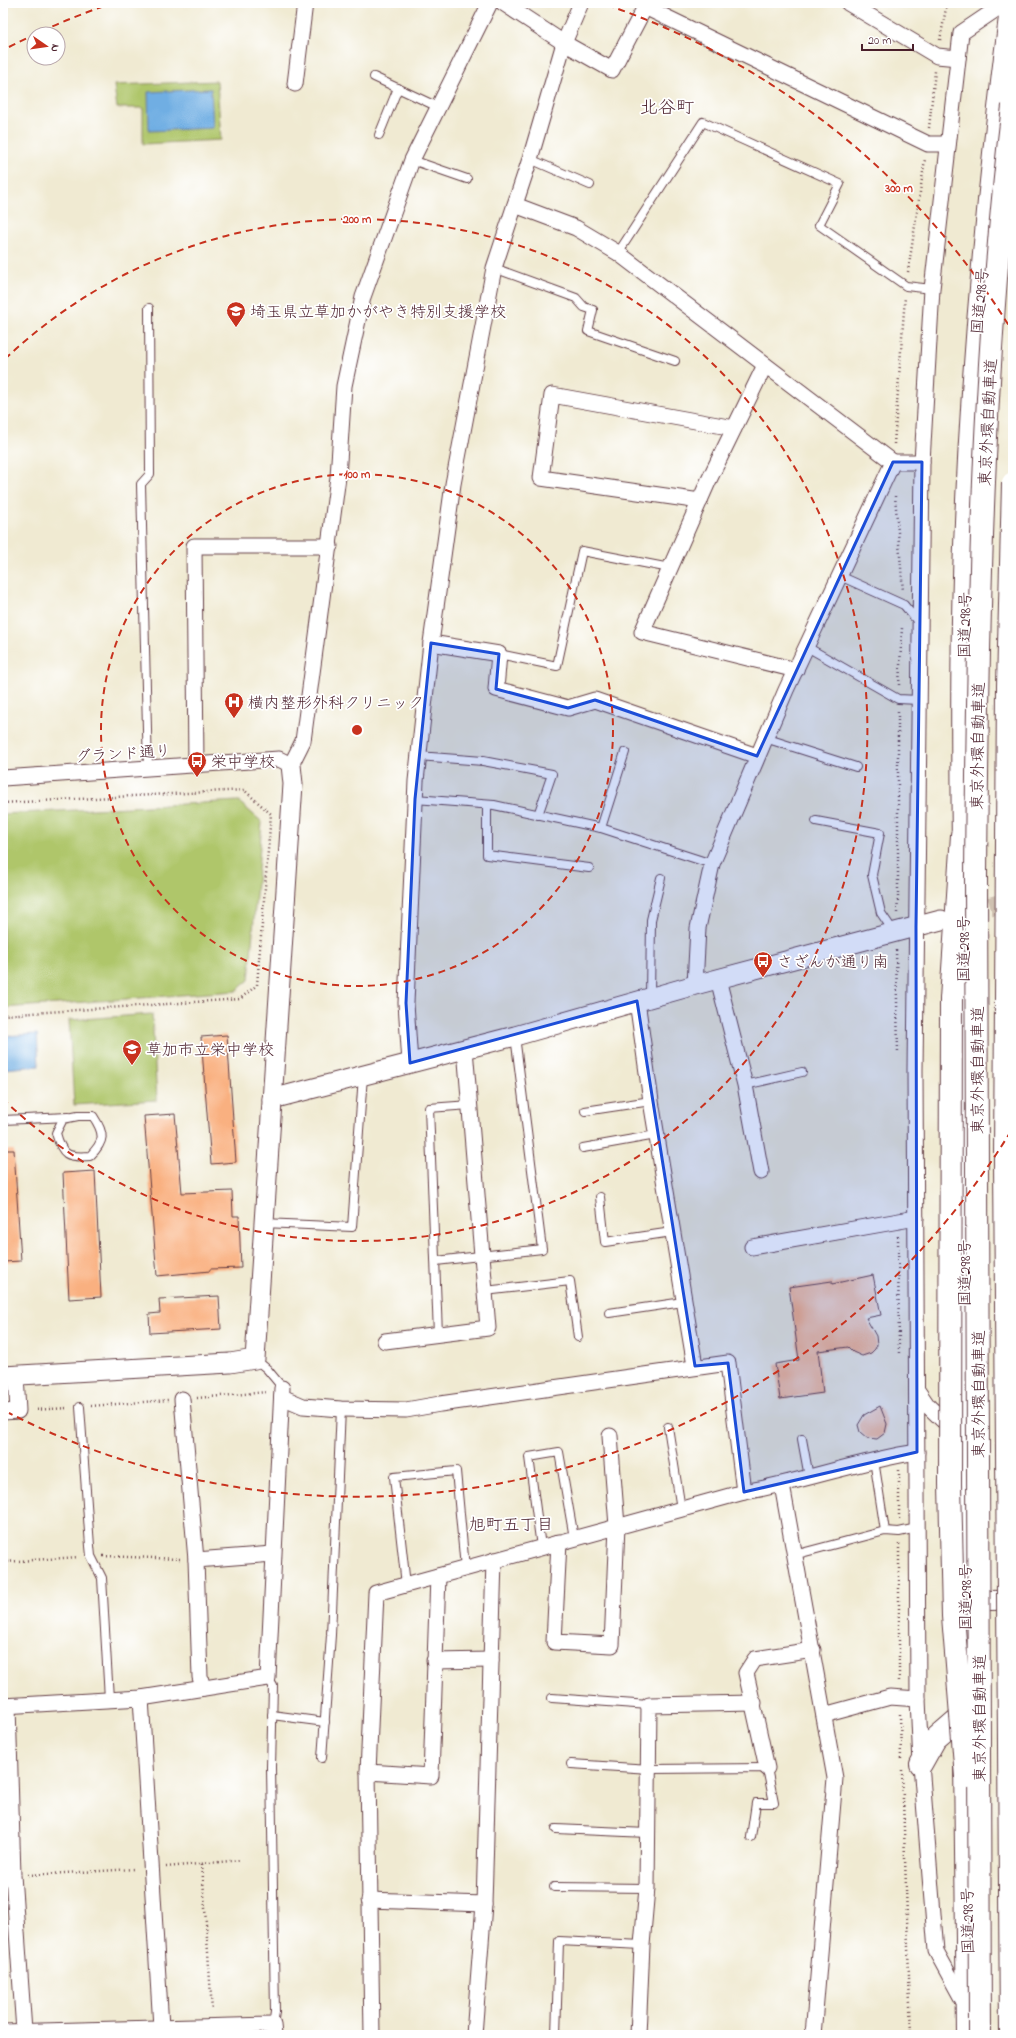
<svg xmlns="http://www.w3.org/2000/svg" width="1016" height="2038" font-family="'Indie Flower','Klee One',sans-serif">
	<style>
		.green { fill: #afc66a; stroke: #7c724a }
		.water { fill: #70aee3; stroke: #5d6687 }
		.building { fill: #f9b080 }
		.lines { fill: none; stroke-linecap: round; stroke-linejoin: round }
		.tertiary-tunnel { stroke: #cfc1b1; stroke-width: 19; stroke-dasharray: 19 10; stroke-linecap: butt }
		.service-casing { stroke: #633d44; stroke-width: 10 }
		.minor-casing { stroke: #633d44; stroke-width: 17 }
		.tertiary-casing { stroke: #633d44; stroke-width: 21 }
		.trunk-casing { stroke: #633d44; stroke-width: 24 }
		.motorway-casing { stroke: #633d44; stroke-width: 24 }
		.path { stroke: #633d44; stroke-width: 2.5; stroke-dasharray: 1 3; stroke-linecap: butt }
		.service { stroke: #fff; stroke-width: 8 }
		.minor { stroke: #fff; stroke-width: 15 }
		.tertiary { stroke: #fff; stroke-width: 19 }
		.trunk { stroke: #fff; stroke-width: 22 }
		.motorway { stroke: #fff; stroke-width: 22 }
		.motorway-bridge-casing { stroke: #633d44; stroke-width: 24; stroke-linecap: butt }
		.motorway-bridge { stroke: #fff; stroke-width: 22 }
		.marked { fill: #1d4ed8; fill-opacity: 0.2; stroke: #1d4ed8; stroke-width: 3; stroke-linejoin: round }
		.ring { fill: none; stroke: #c8321e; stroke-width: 2; stroke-dasharray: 7 5 }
		.labels { text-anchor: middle; stroke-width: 3.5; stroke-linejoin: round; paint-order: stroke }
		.street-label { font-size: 16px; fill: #4a1f2b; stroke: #fff }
		.poi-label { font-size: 16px; fill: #4a1f2b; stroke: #fff; text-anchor: start }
		.neighbourhood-label { font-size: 17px; fill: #4a1f2b; stroke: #fff }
		.quarter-label { font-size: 18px; fill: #4a1f2b; stroke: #fff }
		.centre { fill: #c8321e; stroke: #fff; stroke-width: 2 }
		.ring-label { font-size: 12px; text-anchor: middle; font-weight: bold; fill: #c8321e; stroke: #fff; stroke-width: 3.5; stroke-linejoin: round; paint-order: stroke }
	</style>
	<rect width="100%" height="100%" fill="#fff"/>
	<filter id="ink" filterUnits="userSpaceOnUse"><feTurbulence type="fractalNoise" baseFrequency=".025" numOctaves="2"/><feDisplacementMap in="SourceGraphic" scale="8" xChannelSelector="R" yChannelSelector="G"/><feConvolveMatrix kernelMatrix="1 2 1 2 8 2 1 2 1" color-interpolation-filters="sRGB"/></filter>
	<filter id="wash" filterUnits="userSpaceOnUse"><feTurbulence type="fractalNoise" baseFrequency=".012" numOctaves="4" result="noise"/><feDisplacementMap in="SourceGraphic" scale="16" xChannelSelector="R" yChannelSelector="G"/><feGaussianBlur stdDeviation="0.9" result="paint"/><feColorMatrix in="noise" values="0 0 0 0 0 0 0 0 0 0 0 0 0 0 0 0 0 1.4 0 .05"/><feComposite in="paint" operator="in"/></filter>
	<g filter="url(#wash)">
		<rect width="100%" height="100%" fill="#f0ead2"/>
		<g class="green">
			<path d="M217,81L221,140L143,144V108H117L114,85Z"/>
			<path d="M238,801L262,822L249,980L236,991L3,1008V814Z"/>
			<path d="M152,1014L157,1100L74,1105L69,1020Z"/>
		</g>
		<g class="water">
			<path d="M211,89L213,128L149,131L148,92Z"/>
			<path d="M37,1034L39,1066L3,1069V1036Z"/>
		</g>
		<g id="blocks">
			<g class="building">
				<path d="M227,1035L236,1162L211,1164L201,1037Z"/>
				<path d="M175,1114L182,1193L232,1191L233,1216H239L241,1268L210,1269V1271L157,1276L144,1116Z"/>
				<path d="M3,1150H14L21,1261L3,1262Z"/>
				<path d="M95,1171L101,1297L69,1299L63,1173Z"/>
				<path d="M873,1275L881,1315L866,1318L876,1336L877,1345L875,1349L871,1353L862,1356L853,1352L848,1347L818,1351L823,1393L780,1399L775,1364L799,1360L789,1287L832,1281V1284Z"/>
				<path d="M219,1296L221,1329L150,1333L149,1314L160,1313L159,1299Z"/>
				<path d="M880,1406L887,1424L885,1433L877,1439L867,1438L860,1432L858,1425L864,1415Z"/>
			</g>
		</g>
	</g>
	<g filter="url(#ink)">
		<use href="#blocks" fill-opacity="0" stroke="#633d44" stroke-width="1"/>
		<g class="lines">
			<path class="tertiary-tunnel" d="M962,914L1013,900"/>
			<g class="service-casing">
				<g id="service">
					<path d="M636,3L645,7"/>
					<path d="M374,77L438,107"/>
					<path d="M379,135L398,88"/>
					<path d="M530,159L590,185"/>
					<path d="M412,160L467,179"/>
					<path d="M618,253L703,122L840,184L819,225L906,286L932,289"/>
					<path d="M494,268L576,298L584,307L593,310L588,331L675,361"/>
					<path d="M840,576L904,605L919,623"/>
					<path d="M807,647L898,699L919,700"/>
					<path d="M499,654L557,666L582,551L670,568"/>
					<path d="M765,738L856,767"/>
					<path d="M418,756L483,761L552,774L538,815"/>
					<path d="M148,770L141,484L150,474L149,308"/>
					<path d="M415,799L494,805L601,828L712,864"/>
					<path d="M487,805V855L589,868"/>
					<path d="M816,821L880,833L872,875L881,913L894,932"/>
					<path d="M601,828L625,752"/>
					<path d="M650,998L651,920L661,878"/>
					<path d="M745,1085L802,1072"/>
					<path d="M585,1111L651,1101"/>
					<path d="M78,1116H93C105,1134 105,1141 90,1156C67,1158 62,1155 56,1133L63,1119Z"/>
					<path d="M3,1120L68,1117"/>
					<path d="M583,1148L656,1135"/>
					<path d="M600,1197L605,1242L672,1232"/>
					<path d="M264,1223L352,1227L363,1076"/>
					<path d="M436,1261L542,1249L515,1036"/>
					<path d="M485,1291L570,1281L578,1337"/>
					<path d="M609,1313L683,1302"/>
					<path d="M438,1334L429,1108L470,1105"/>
					<path d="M255,1359L267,1369L282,1387"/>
					<path d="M80,1407L90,1546L91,1556L102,1578L109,1699"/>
					<path d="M668,1427L681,1509"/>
					<path d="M802,1439L809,1477"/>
					<path d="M874,1460L885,1531"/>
					<path d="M541,1547L529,1457L559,1452L574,1538"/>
					<path d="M794,1555L885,1531L899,1532L917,1528"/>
					<path d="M406,1585L394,1477L456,1471L465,1568"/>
					<path d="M268,1678L273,1686L271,1767L275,2012L273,2025"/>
					<path d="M552,1698L649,1705"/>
					<path d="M272,1715L325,1722"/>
					<path d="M322,1758L331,1635L341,1409"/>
					<path d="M571,1764L650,1769L767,1768L774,1803H756L751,1837"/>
					<path d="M556,1829L648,1833"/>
					<path d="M554,1887L647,1888"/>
					<path d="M556,2035L559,1941L642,1945"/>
				</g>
			</g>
			<g class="minor-casing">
				<g id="minor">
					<path d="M503,3L564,43L612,70L645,7L928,144H948"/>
					<path d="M848,3L937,56L958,58"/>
					<path d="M295,84L305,3"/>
					<path d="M515,205L576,228L618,253L893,462"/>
					<path d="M765,365L708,482L642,632L796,670"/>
					<path d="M700,501L541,478L552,395L734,428"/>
					<path d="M431,643L499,654L496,689L568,708L595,700L757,756"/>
					<path d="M196,766L194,546H330"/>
					<path d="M3,778L279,759L291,765L303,741L338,477L344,386L363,297L412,160L490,3"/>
					<path d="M718,979L745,1085L761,1172"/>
					<path d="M695,985L698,928L712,864L786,690L893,462H922"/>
					<path d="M637,1001L651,1101L695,1366"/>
					<path d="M410,1063L406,1003L416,781L431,643L453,484L494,268L530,159L564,43L581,3"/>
					<path d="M752,1247L916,1218"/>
					<path d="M385,1341L488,1328L465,1049"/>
					<path d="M917,1390L928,1406L954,1431"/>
					<path d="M282,1397L303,1406L341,1409L406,1410L440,1404L728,1363L744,1492"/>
					<path d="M182,1399L196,1560"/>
					<path d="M3,1412L18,1411L16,1375"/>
					<path d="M782,1485L835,1778L813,2035"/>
					<path d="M559,1542L554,1642L612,1645L617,1526L610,1436"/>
					<path d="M434,1661L491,1660"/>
					<path d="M203,1688L200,1677L196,1560L273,1554"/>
					<path d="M141,1698L161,2027"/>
					<path d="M3,1706L141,1698L268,1678L282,1388"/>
					<path d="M8,1706L13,1875L24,2031"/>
					<path d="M824,1715L890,1697L918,1699"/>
					<path d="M767,1768L746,1673L755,1659L813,1650"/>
					<path d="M368,1772L431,1776L438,1576"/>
					<path d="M369,1900L484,1904"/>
					<path d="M965,2004L936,1951L921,1764L918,1699L915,1070L922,462L932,289L961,33L998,8"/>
					<path d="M3,2032L273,2025L274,2035"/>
					<path d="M372,2035L368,1772L376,1593L744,1492C802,1482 858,1461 917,1452"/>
					<path d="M474,2035L484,1904L494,1560"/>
					<path d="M638,2035L642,1945L647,1888L649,1705L754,1703"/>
				</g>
			</g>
			<g class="tertiary-casing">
				<g id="tertiary">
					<path d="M272,1099L515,1036L695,985L941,920"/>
					<path d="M3,1376L230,1363L255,1359L293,784L291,765"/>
					<path d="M964,1601L1013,1600"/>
				</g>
			</g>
			<g class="trunk-casing">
				<g id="trunk">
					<path d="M963,854C962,743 961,632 966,522C973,350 989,180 1011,9"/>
					<path d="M963,952L965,1652"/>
					<path d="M965,1758L968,2035"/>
					<path d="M921,1764L935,1739L965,1713"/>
				</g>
			</g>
			<g class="motorway-casing">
				<path id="motorway" d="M951,999L962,835"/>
			</g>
			<g class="path">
				<path d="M940,40L947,3"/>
				<path d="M929,128L935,71"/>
				<path d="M908,272L925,159"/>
				<path d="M894,444L905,297"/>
				<path d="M895,496L903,591"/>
				<path d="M899,685L902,628"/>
				<path d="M3,803L244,790L271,814L257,985L240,999L3,1015"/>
				<path d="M897,913L898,898V710"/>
				<path d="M896,950L898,1053"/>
				<path d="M898,1236L899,1355"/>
				<path d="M197,1398L267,1392"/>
				<path d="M91,1406L168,1400"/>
				<path d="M33,1410L68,1408"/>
				<path d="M899,1470V1521"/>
				<path d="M899,1544V1683"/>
				<path d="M103,1556L180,1559"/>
				<path d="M3,1562L78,1557"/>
				<path d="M900,1714L901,1759"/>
				<path d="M902,1770L911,2035"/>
				<path d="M202,1864L212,2011"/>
				<path d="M166,1867L241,1860"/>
				<path d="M28,1875L135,1869"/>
			</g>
			<use href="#service" class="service"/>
			<use href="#minor" class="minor"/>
			<use href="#tertiary" class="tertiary"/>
			<use href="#trunk" class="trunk"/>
			<use href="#motorway" class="motorway"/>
			<g class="motorway-bridge-casing">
				<g id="motorway-bridge">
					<path d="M951,999L950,1484L953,1616L966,1777"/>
					<path d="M980,2035L976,877C978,619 982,362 1013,106"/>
					<path d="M1011,2035L1005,1158L1008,686L1013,483"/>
				</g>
			</g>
			<use href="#motorway-bridge" class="motorway-bridge"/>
		</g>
	</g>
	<path class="marked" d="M893,462H922L916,927L917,1452L744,1492L728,1363L695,1366L637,1001L410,1063L406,1003L415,799L431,643L499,654L496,689L568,708L595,700L757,756Z"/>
	<g class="ring">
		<circle cx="357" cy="730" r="256"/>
		<path d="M5 359A511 511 0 1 1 5 1101"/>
		<path d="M1011 1131A767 767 0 0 1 9 1413M9 47A767 767 0 0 1 107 5M607 5A767 767 0 0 1 1011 329"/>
	</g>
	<defs>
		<g id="school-pin" transform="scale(1)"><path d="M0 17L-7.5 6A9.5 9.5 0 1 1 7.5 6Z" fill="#c8321e" stroke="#fff"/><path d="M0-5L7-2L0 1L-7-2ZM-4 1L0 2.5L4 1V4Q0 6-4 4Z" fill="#fff"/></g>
		<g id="hospital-pin" transform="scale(1)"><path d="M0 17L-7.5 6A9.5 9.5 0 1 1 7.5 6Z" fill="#c8321e" stroke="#fff"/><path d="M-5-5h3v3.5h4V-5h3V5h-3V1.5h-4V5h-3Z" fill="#fff"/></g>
		<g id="bus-pin" transform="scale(1)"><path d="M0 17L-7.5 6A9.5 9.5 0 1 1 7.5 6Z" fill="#c8321e" stroke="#fff"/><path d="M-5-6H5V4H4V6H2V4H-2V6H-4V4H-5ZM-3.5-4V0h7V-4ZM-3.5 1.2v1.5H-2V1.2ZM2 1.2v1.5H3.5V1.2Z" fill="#fff"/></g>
	</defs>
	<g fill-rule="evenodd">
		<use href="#school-pin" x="236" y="311"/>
		<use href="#hospital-pin" x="234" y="702"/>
		<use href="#bus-pin" x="197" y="761"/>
		<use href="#bus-pin" x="763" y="961"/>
		<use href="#school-pin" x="132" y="1049"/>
	</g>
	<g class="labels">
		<g class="street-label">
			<text transform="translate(979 301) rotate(-85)" y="6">国道298号</text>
			<text transform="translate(987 422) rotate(-87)" y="6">東京外環自動車道</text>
			<text transform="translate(964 625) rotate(-89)" y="6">国道298号</text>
			<text transform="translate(977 746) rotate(-89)" y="6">東京外環自動車道</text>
			<text transform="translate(123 753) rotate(-4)" y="6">グランド通り</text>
			<text transform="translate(963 949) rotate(-90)" y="6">国道298号</text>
			<text transform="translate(977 1070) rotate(-90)" y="6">東京外環自動車道</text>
			<text transform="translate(964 1273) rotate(-90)" y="6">国道298号</text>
			<text transform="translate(978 1394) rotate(-90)" y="6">東京外環自動車道</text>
			<text transform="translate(965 1597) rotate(-90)" y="6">国道298号</text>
			<text transform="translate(979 1718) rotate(-90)" y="6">東京外環自動車道</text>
			<text transform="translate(967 1921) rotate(-91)" y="6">国道298号</text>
		</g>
		<g class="poi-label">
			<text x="250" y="317">埼玉県立草加かがやき特別支援学校</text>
			<text x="248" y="708">横内整形外科クリニック</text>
			<text x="211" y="767">栄中学校</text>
			<text x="777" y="967">さざんか通り南</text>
			<text x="146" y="1055">草加市立栄中学校</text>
		</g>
		<g class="neighbourhood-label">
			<text x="511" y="1530">旭町五丁目</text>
		</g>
		<g class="quarter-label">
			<text x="667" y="113">北谷町</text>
		</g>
	</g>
	<circle cx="357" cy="730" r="6" class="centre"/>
	<g class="ring-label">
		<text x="899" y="192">300 m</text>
		<text x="357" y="223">200 m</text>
		<text x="357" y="478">100 m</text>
	</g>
	<rect width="1016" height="2038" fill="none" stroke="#fff" stroke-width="16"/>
	<g transform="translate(46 46) rotate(103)"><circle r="19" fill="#ffffff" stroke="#b7a5aa"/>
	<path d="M0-3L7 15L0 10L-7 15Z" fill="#c8321e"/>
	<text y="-6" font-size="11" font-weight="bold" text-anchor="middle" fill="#4a1f2b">N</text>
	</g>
	<path d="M862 44v6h51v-6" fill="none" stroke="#4a1f2b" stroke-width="2"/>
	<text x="868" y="44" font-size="12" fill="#4a1f2b" stroke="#ffffff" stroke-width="3" paint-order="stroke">20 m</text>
</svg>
